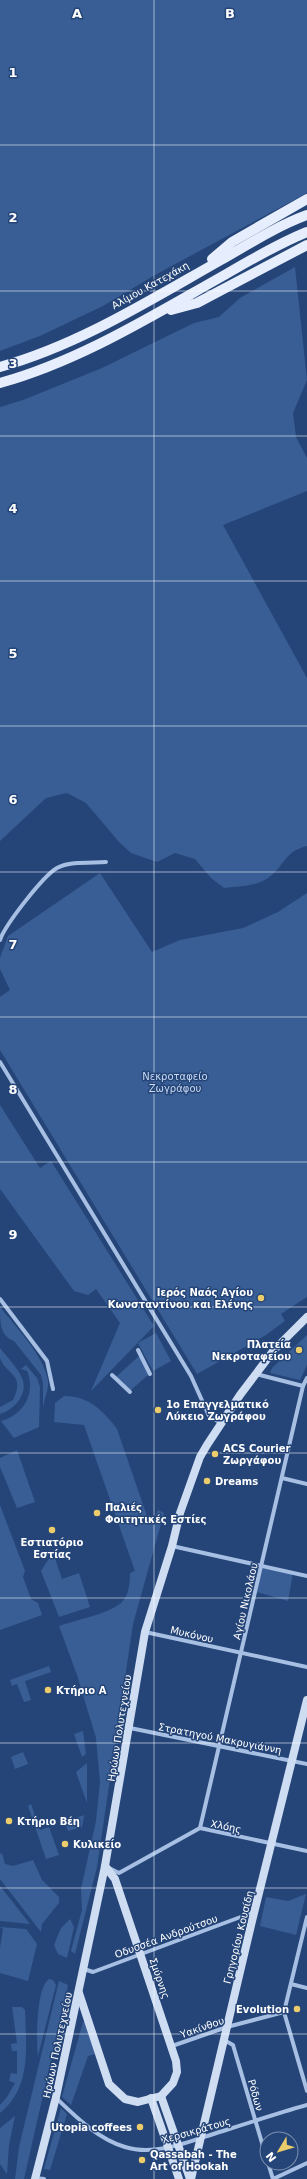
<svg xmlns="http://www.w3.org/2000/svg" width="307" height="2179" font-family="'DejaVu Sans',sans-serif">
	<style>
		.green { fill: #385e95 }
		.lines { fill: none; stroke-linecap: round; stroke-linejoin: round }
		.street { stroke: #a6bfe3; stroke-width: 4 }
		.secondary { stroke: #cfddf3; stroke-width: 8 }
		.primary { stroke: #e6edfc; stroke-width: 10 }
		.grid { fill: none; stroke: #fff; stroke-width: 1; stroke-opacity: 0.55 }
		.poi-dot { fill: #edcd6b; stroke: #254578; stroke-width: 1.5 }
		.labels { text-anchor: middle; stroke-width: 3; stroke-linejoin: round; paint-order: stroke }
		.street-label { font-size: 10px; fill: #fff; stroke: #254578 }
		.park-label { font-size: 10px; fill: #c9daf3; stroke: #254578 }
		.poi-label { font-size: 10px; font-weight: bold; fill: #fff; stroke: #254578; text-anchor: start }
		.grid-label { font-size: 13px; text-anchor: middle; font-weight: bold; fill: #fff; stroke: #254578; stroke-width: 3; stroke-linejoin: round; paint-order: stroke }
	</style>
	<rect width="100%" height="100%" fill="#254578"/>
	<g class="green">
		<path d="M0,0H307V193L155,275L103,306L40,336L0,351Z"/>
		<path d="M295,267L307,380L293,413L296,437L307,458V491L223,525L307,678V846C286,851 286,862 272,875C258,887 241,886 224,888L211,878L195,859L175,853L157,862L131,853L119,842L86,803L67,793L46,798L0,841V407L23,400L102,368L194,323L219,317L240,298Z"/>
		<path d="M100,873L152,952L180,940L243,928L278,912L307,893V1297L281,1314L285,1321L266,1335L197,1374L0,1050V997L10,990L0,969V958L8,936Z"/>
		<path d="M0,1105L40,1168L51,1161L154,1326L91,1391L120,1323L96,1289L88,1295L74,1291L0,1189Z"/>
		<path d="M0,1307C15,1326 45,1357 48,1381C49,1389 44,1400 43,1408V1384L41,1375L14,1341C0,1336 0,1322 0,1307Z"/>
		<path d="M156,1333L171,1361L153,1371L138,1343Z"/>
		<path d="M307,1335V1365L300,1380L270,1373L272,1368Z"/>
		<path d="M0,1348C7,1357 18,1368 22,1378C29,1394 14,1410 0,1414V1407L13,1400C26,1374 6,1375 0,1358C0,1355 0,1351 0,1348Z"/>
		<path d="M139,1356L149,1374L130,1391L116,1377Z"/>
		<path d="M26,1365L37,1378L40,1387L39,1427L14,1438L1,1421C24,1415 36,1393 27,1371L21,1369Z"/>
		<path d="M64,1396C87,1395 104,1411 117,1429L147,1516L152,1523L158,1510L164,1513L133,1624L97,1867L75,1954L71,1951L82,1910L81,1889L96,1821L100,1782L96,1738L77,1675L59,1626C79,1619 105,1615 121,1603C129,1596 130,1583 130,1573L135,1571L84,1425L54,1422L55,1403Z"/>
		<path d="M17,1450L35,1502L17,1508L0,1467V1458Z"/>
		<path d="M0,1505L25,1571L23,1577L31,1599L38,1603L42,1615L0,1630Z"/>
		<path d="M53,1552L62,1579L79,1573L90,1607L59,1617L41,1571Z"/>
		<path d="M262,1568L293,1573L288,1601L257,1592Z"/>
		<path d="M49,1666L51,1672L25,1681L31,1700L24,1702L17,1684L12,1686L10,1680Z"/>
		<path d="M83,1731L86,1754L82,1757L74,1734Z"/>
		<path d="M23,1752L28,1764L15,1769L11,1757Z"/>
		<path d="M87,1763V1803L76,1772Z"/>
		<path d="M31,1804L40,1830L49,1827L59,1855L46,1859L28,1806Z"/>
		<path d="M84,1815L82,1827L68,1831L65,1822Z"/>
		<path d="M2,1853L5,1864L13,1866L33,1860L42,1880L59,1897V1903L42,1924L41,1932L0,1879V1854Z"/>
		<path d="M0,1886L30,1924L0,1921Z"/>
		<path d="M306,1894L296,1935L260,1926L266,1897L288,1901Z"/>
		<path d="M70,1919L74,1927L67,1958L58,1954L54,1945L61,1928Z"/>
		<path d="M0,1927L26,1929L37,1944L28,1981L0,1973V1948L3,1929Z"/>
		<path d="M49,1979L53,1980L56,1985L38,2056C36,2040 36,1988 49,1979Z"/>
		<path d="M59,1981L68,1985L24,2179H15L19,2147Z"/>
		<path d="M12,2007H22L25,2010C26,2047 32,2087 0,2113V2105L7,2097L15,2083L9,2081L11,2073L17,2074V2051H12L11,2044L17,2043Z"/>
		<path d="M83,2022H85L96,2054L88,2056L71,2105L62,2097Z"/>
		<path d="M61,2108L67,2114L50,2170L44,2169Z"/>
		<path d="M15,2116L9,2145L7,2174L0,2164V2128Z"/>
	</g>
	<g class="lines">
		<g class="street">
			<path d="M0,940C5,925 43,876 57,868C70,861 91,863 106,862"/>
			<path d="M0,1062L191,1376L209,1416L221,1423"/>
			<path d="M0,1299L47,1361L53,1389"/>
			<path d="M138,1350L150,1374"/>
			<path d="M256,1374L303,1386"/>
			<path d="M112,1375L130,1392"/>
			<path d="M282,1478L307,1484"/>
			<path d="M172,1546L307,1576"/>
			<path d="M145,1632L307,1667"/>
			<path d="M130,1728L307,1764"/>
			<path d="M200,1828L303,1386L307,1378"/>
			<path d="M109,1868L119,1873L200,1828L307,1851"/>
			<path d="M307,1917L284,2012L307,2091"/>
			<path d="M84,1969L93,1972L254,1912"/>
			<path d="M291,1984L307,1988"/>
			<path d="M224,2040L233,2045L267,2160"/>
			<path d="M172,2046L227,2027L284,2012"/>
			<path d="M56,2098C76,2117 98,2139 125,2147C157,2157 192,2140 223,2131C251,2122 279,2113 307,2105"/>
			<path d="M268,2163L273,2179L307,2163"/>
			<path d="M35,2178L44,2179"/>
		</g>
		<g class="secondary">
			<path d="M79,1993L109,2084L125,2099L138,2102L161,2096L173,2083L177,2072L176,2061L115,1879L105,1866"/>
			<path d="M161,2096L190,2179"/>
			<path d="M151,2098L179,2179"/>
			<path d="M35,2179L56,2097L105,1866L145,1632L172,1546L180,1513L200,1457L207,1445L240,1395L274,1350L307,1317"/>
			<path d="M191,2179L252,1921L307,1700"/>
		</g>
		<g class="primary">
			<path d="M212,259L232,242L307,199"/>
			<path d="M171,310L197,303L307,245"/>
			<path d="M0,367C79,345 150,300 221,260C249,244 277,226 307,215"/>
			<path d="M0,383C79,361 150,317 221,277C249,261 277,244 307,232"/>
		</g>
	</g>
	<path class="grid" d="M154,0V2179M0,145H307M0,291H307M0,436H307M0,581H307M0,726H307M0,872H307M0,1017H307M0,1162H307M0,1307H307M0,1453H307M0,1598H307M0,1743H307M0,1888H307M0,2034H307"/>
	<g class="poi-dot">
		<circle cx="261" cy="1298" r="4"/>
		<circle cx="299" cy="1350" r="4"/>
		<circle cx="158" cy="1410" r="4"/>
		<circle cx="215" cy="1454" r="4"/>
		<circle cx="207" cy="1481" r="4"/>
		<circle cx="97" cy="1513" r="4"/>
		<circle cx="52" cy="1530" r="4"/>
		<circle cx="48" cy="1690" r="4"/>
		<circle cx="9" cy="1821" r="4"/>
		<circle cx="65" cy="1844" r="4"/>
		<circle cx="297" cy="2009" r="4"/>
		<circle cx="140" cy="2127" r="4"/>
		<circle cx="142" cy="2160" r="4"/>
	</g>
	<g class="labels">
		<g class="street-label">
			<text transform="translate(150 285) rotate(-29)" y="4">Αλίμου Κατεχάκη</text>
			<text transform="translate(245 1601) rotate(-77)" y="4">Αγίου Νικολάου</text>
			<text transform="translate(192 1634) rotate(13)" y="4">Μυκόνου</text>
			<text transform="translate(119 1728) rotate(-81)" y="4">Ηρώων Πολυτεχνείου</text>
			<text transform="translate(220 1738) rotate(11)" y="4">Στρατηγού Μακρυγιάννη</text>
			<text transform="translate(226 1826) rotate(12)" y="4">Χλόης</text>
			<text transform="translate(166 1936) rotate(-20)" y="4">Οδυσσέα Ανδρούτσου</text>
			<text transform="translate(238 1937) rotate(-76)" y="4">Γρηγορίου Κουσίδη</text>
			<text transform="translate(160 1978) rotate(71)" y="4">Σμύρνης</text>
			<text transform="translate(202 2027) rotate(-19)" y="4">Υακίνθου</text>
			<text transform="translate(57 2045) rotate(-78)" y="4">Ηρώων Πολυτεχνείου</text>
			<text transform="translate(256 2095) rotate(74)" y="4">Ρόδων</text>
			<text transform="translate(196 2130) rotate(-16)" y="4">Χερσικράτους</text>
		</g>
		<g class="park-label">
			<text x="175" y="1080">Νεκροταφείο<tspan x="175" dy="12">Ζωγράφου</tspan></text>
		</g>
		<g class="poi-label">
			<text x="253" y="1296" text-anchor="end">Ιερός Ναός Αγίου<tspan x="253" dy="12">Κωνσταντίνου και Ελένης</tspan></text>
			<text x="291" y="1348" text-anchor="end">Πλατεία<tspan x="291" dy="12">Νεκροταφείου</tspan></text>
			<text x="166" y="1408">1ο Επαγγελματικό<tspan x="166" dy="12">Λύκειο Ζωγράφου</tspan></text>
			<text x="223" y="1452">ACS Courier<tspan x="223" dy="12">Ζωργάφου</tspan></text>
			<text x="215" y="1485">Dreams</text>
			<text x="105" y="1511">Παλιές<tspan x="105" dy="12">Φοιτητικές Εστίες</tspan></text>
			<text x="52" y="1546" text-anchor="middle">Εστιατόριο<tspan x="52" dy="12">Εστίας</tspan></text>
			<text x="56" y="1694">Κτήριο Α</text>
			<text x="17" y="1825">Κτήριο Βέη</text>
			<text x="73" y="1848">Κυλικείο</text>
			<text x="289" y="2013" text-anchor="end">Evolution</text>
			<text x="132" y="2131" text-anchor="end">Utopia coffees</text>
			<text x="150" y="2158">Qassabah - The<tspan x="150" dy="12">Art of Hookah</tspan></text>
		</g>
	</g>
	<g class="grid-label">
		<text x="77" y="18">A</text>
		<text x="230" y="18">B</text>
		<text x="13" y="77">1</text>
		<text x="13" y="222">2</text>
		<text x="13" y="368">3</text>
		<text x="13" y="513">4</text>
		<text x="13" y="658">5</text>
		<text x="13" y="804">6</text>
		<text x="13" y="949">7</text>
		<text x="13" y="1094">8</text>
		<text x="13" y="1239">9</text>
	</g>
	<g transform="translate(279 2151) rotate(232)"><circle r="19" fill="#254578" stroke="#7c8fae"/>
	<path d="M0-3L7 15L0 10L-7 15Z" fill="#edcd6b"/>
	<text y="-6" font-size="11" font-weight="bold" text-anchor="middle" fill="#ffffff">N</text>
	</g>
</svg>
